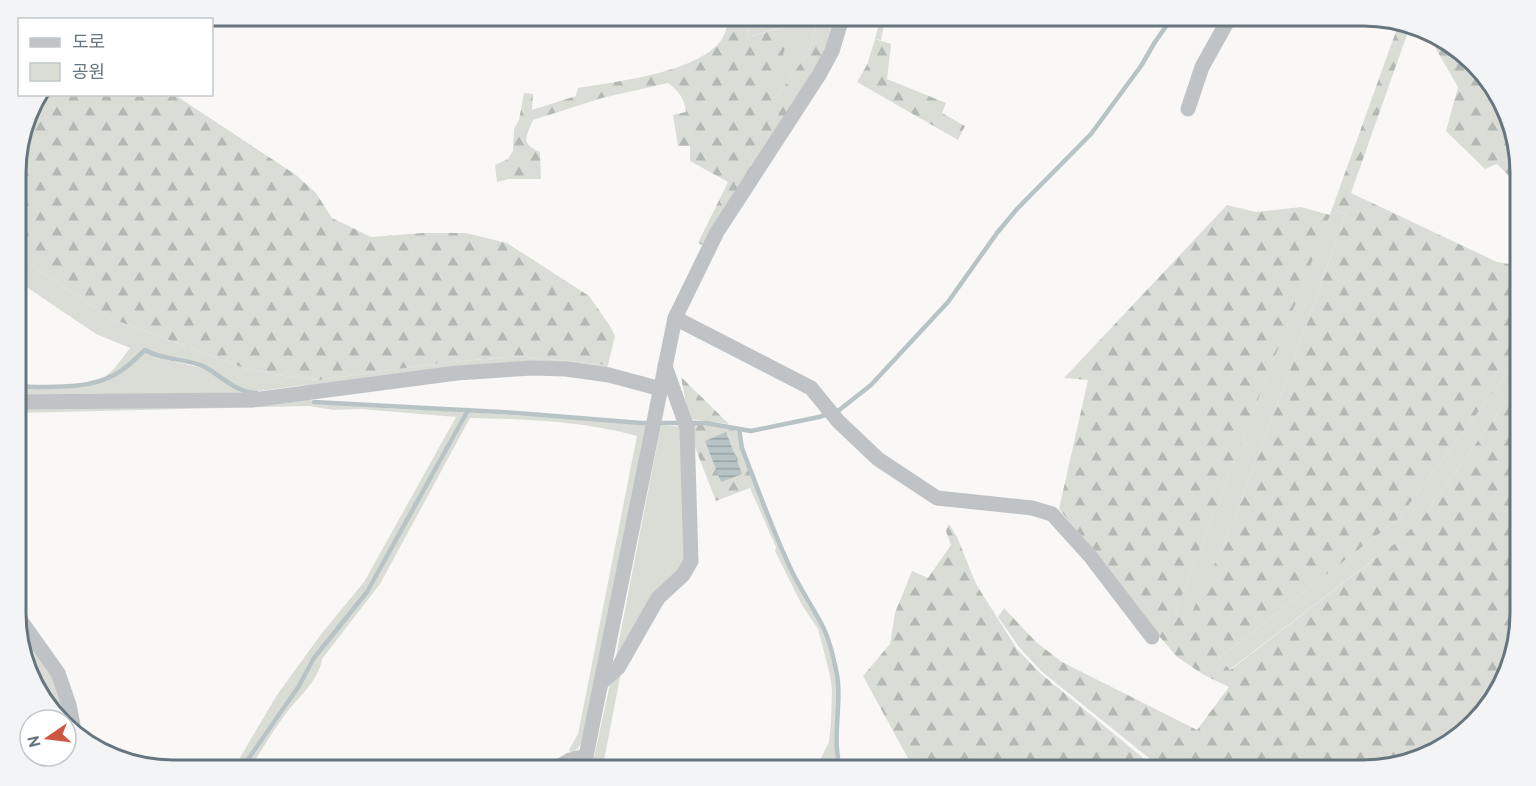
<svg xmlns="http://www.w3.org/2000/svg" width="1536" height="786" font-family="Overpass,'Noto Sans KR',sans-serif">
	<style>
		.green { fill: #d9ddd6 }
		.forest { fill: url(#forest-firs) }
		.water { fill: url(#water-rules) }
		.lines { fill: none; stroke-linecap: round; stroke-linejoin: round }
		.stream { stroke: #b8c3c6; stroke-width: 4.5 }
		.street { stroke: #bfc3c6; stroke-width: 15 }
		.rim { fill: none; stroke: #67767e; stroke-width: 3 }
	</style>
	<defs>
		<pattern id="forest-firs" width="22" height="20" patternUnits="userSpaceOnUse" patternTransform="scale(1.5)"><rect width="22" height="20" fill="#d9ddd6"/><path d="M5 1l3.5 6h-7zM16 11l3.5 6h-7z" fill="#b4b8b3"/></pattern>
		<pattern id="water-rules" width="6" height="5" patternUnits="userSpaceOnUse" patternTransform="scale(1.5)"><rect width="6" height="5" fill="#b8c3c6"/><path d="M0 2.5h6" fill="none" stroke="#99a3a6"/></pattern>
	</defs>
	<rect width="100%" height="100%" fill="#f9f8f7"/>
	<g class="green">
		<path d="M746,15H823L819,17L809,51L777,97L769,98L791,25L748,37Z"/>
		<path d="M881,15H886L881,40L875,39Z"/>
		<path d="M1332,209L1346,214L1295,357L1228,535L1187,624L1175,613Z"/>
		<path d="M16,255L110,318L244,368L284,376L319,380L441,363L518,356L608,365L606,370L525,362L423,371L254,398L16,399V388C42,388 80,392 104,381C120,374 132,363 145,351L157,358L203,368L238,389L252,394L306,387L305,385L253,392L239,387L204,366L158,355L145,349L118,372L101,380L114,369L130,348L96,334L16,280Z"/>
		<path d="M1520,356V382L1427,512L1402,538L1229,670L1219,658L1398,519Z"/>
		<path d="M310,399L314,403L326,405H363L396,409L465,411L366,590L314,657L298,685L239,771H232L277,695L322,633L364,582L456,417L361,409L333,410L309,406L16,413V406Z"/>
		<path d="M469,412L649,425L585,739L572,755L569,750L578,734L637,436C584,421 525,419 470,418L380,584L322,659C319,681 297,698 284,716C271,734 260,753 248,771H243L302,685L316,659L370,591Z"/>
		<path d="M661,425L683,427L685,559L614,666Z"/>
		<path d="M755,486L786,563L804,599L821,625L826,637L836,675L838,695L835,748L837,761L822,768L820,760L829,742L831,721L832,689L830,675L818,629L802,605L775,551L776,547L750,488Z"/>
		<path d="M16,620L52,671L66,720H63L42,701L16,634Z"/>
		<path d="M622,667L602,771H591L610,684Z"/>
	</g>
	<g class="forest">
		<path d="M728,15H746L748,37L792,25L770,98L777,97L809,51L819,17L823,15H834L825,51L806,85L704,246L698,243L728,182L690,161V146H678L673,115L686,112C684,98 679,91 668,83L602,98L533,120C526,137 520,144 540,152L541,179H509L497,182L495,165L508,159L513,151L514,129L519,120L524,93L533,94L532,110L576,96L578,88C614,82 704,72 723,37C727,31 727,22 728,15Z"/>
		<path d="M1399,23L1410,26L1351,193L1497,262L1520,266V356L1398,519L1219,658L1230,670L1402,538L1427,512L1520,382L1521,614L1505,683L1451,745L1373,771H1165L1041,671L1019,647L998,617L1004,608L1036,642L1062,662L1197,730L1229,687L1204,675L1177,657L1131,603L1094,551L1059,509L1088,380L1064,378L1227,205L1256,212L1301,207L1330,215L1175,613L1187,623L1228,535L1295,357L1346,214L1332,209Z"/>
		<path d="M1439,37L1494,85L1520,152V212L1514,208L1518,185L1497,164L1485,169L1446,131L1458,87L1436,49Z"/>
		<path d="M875,39L891,44L887,79L946,103L942,113L965,126L958,140L857,82L867,65Z"/>
		<path d="M38,94L175,95L296,175L316,193L332,218L371,237L423,233H466L507,243L589,296L610,326L615,336L608,365L518,356L441,363L319,380L284,376L244,368L110,318L16,255L15,162L31,103Z"/>
		<path d="M681,377L729,424L689,419Z"/>
		<path d="M707,424L737,431L741,449L755,486L716,501L693,442L692,425Z"/>
		<path d="M949,524L957,537L976,584L1017,649L1040,673L1148,762L1153,771H915L863,676L890,644L895,613L912,571L928,578L951,545L946,531Z"/>
	</g>
	<path class="water" d="M726,432L742,474L721,482L705,441Z"/>
	<g class="lines">
		<g class="stream">
			<path d="M16,387C49,386 86,391 116,374C127,368 136,358 145,350C164,361 186,358 205,367C221,376 237,393 256,393"/>
			<path d="M314,402L517,413L641,423H706L751,431L819,417L838,411L871,385L948,302L997,233L1017,209L1091,134L1141,66L1155,42L1174,15"/>
			<path d="M739,429L742,448C757,487 771,526 788,563C797,584 810,603 821,623C829,637 834,659 837,675C842,703 833,731 838,757"/>
			<path d="M240,771L299,686L314,658L367,592L468,410"/>
		</g>
		<g class="street">
			<path d="M1188,109L1202,67L1231,15"/>
			<path d="M675,318L811,388L838,421L878,459L937,498L1032,508L1052,514L1090,556L1152,637"/>
			<path d="M16,402L252,400L457,373L532,368L566,369L609,375L661,389"/>
			<path d="M16,614L58,673L69,705L74,730"/>
			<path d="M601,683L618,668L658,598L683,575L691,561L687,428L665,366"/>
			<path d="M551,771L570,760L586,756"/>
			<path d="M583,771L675,318L717,232L819,75L832,51L843,15"/>
		</g>
	</g>
	<path d="M0 0H1536V786H0ZM173 26H1363A147 147 0 0 1 1510 173V613A147 147 0 0 1 1363 760H173A147 147 0 0 1 26 613V173A147 147 0 0 1 173 26Z" fill="#f3f4f5" fill-rule="evenodd"/>
	<path class="rim" d="M173 26H1363A147 147 0 0 1 1510 173V613A147 147 0 0 1 1363 760H173A147 147 0 0 1 26 613V173A147 147 0 0 1 173 26Z"/>
	<rect x="18" y="18" width="195" height="78" fill="#ffffff" stroke="#c2c8cb" stroke-width="1.5"/>
	<rect x="30" y="38" width="30" height="9" fill="#bfc3c6" stroke="#c2c8cb" stroke-width="1.5"/>
	<text x="72" y="48" font-size="18" fill="#67767e">도로</text>
	<rect x="30" y="63" width="30" height="18" fill="#d9ddd6" stroke="#c2c8cb" stroke-width="1.5"/>
	<text x="72" y="78" font-size="18" fill="#67767e">공원</text>
	<g transform="translate(48 738) rotate(256)"><circle r="28" fill="#ffffff" stroke="#c2c8cb" stroke-width="1.5"/>
	<path d="M0-4.5L10 22L0 15L-10 22Z" fill="#ce5742"/>
	<text y="-9" font-size="16" font-weight="bold" text-anchor="middle" fill="#67767e">N</text>
	</g>
</svg>
